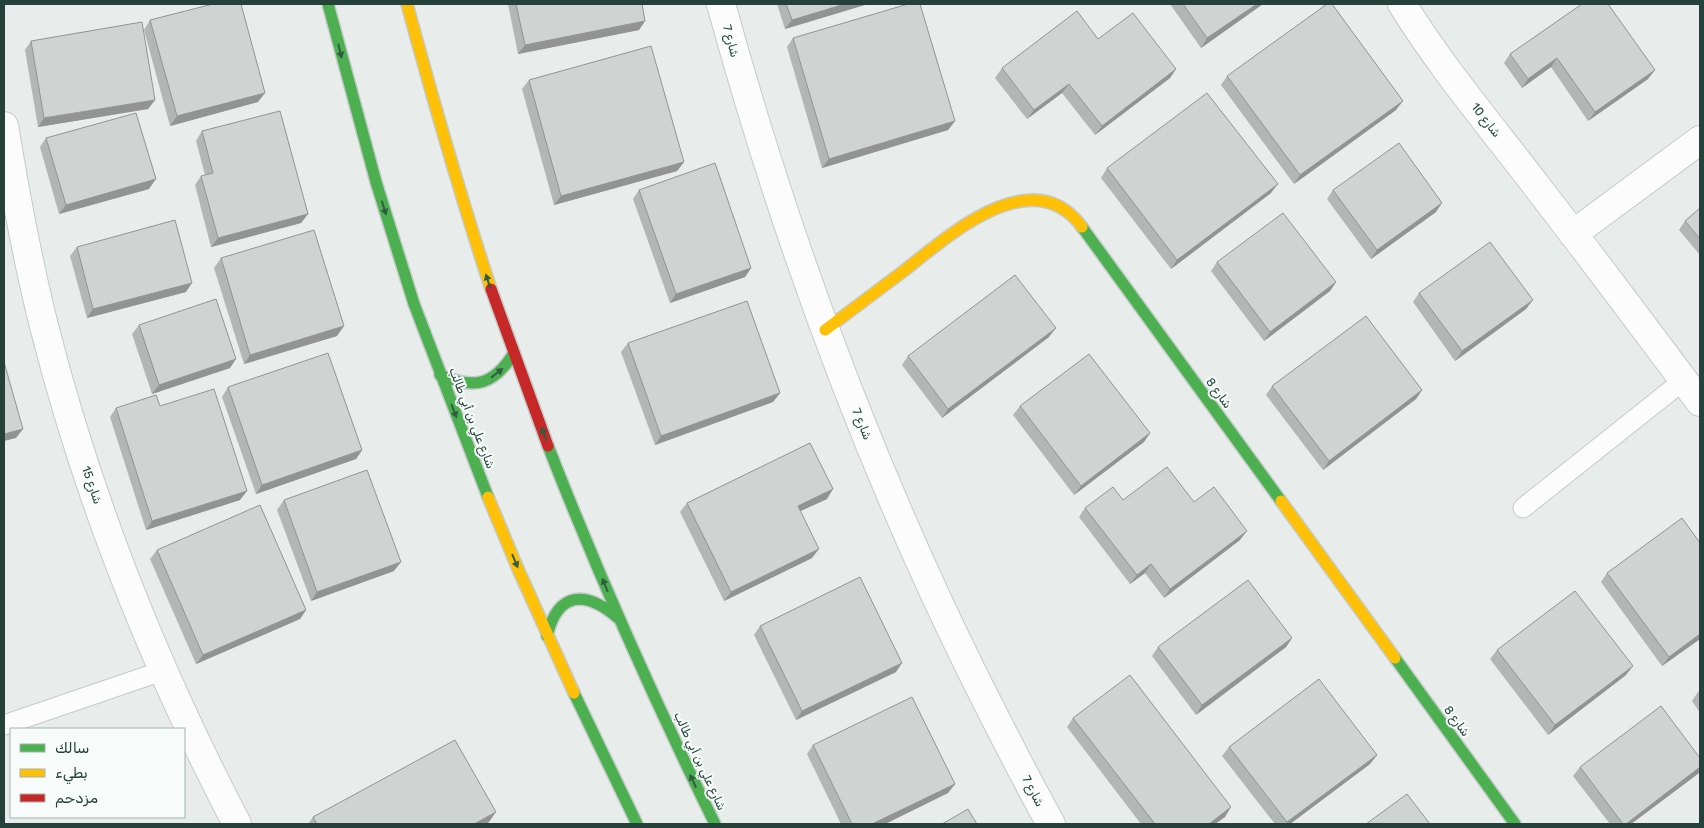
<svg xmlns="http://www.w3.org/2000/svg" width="1704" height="828" font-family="Rubik,'Noto Sans Arabic',sans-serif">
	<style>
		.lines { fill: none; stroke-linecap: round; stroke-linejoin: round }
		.lane-casing { stroke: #c5cac8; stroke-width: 21 }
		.street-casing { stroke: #c5cac8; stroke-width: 30 }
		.fast-casing { stroke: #c3cbc8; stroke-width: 14 }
		.slow-casing { stroke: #c3cbc8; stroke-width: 14 }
		.jam-casing { stroke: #c3cbc8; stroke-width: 14 }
		.lane { stroke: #fcfcfc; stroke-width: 19 }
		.street { stroke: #fcfcfc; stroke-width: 28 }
		.fast { stroke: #4caf50; stroke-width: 11 }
		.slow { stroke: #ffc107; stroke-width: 11 }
		.jam { stroke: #c62828; stroke-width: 11 }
		.wall { fill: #b2b6b5 }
		.shaded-wall { fill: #919493 }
		.building { fill: #cfd4d2; stroke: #919493 }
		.oneway { fill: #2e5d40 }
		.labels { text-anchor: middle; stroke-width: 4; stroke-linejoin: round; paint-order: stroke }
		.street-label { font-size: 12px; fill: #24423a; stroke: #f7fbf9 }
	</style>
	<rect width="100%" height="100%" fill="#e8edeb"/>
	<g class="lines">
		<g class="lane-casing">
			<g id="lane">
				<path d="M1523,508L1684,380"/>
				<path d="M4,725L162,671"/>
			</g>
		</g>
		<g class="street-casing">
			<g id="street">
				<path d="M721,4C784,233 866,457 971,670C997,722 1023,774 1051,824"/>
				<path d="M1402,4C1441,67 1490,125 1535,184C1591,256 1645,329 1700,402"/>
				<path d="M4,126C15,192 27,258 43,322C87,497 154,665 237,824"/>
				<path d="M1573,234L1700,140"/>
			</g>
		</g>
		<g class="fast-casing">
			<g id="fast">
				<path d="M328,4L376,182L414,304L488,497"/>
				<path d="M1082,227L1281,501"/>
				<path d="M440,375C475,390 494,385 514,353"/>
				<path d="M548,446C598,574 654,700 715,824"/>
				<path d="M547,636C558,591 586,590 618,618"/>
				<path d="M1395,658L1515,824"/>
				<path d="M574,693L637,824"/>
			</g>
		</g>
		<g class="slow-casing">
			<g id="slow">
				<path d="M407,4C433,100 460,195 491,289"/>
				<path d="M825,330C852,310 878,290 905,270C949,235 1033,160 1082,227"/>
				<path d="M488,497L518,569L574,693"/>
				<path d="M1281,501L1395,658"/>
			</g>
		</g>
		<g class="jam-casing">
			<path id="jam" d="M491,289L548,446"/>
		</g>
		<use href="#lane" class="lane"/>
		<use href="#street" class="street"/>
		<use href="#fast" class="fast"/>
		<use href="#slow" class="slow"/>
		<use href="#jam" class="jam"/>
	</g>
	<g class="wall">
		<path d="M508,4H642L645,21L639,30L518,54Z"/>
		<path d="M777,4H868L785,29Z"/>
		<path d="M1170,4H1263L1201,48Z"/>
		<path d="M1582,4L1648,79L1588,121L1551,67L1522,88L1504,63L1510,54Z"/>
		<path d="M150,20L258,102L170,126L144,30Z"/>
		<path d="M793,38L955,121L948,130L822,168L787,47Z"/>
		<path d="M1098,39L1176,69L1170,78L1095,135L1062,93L1027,119L995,78L1002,68Z"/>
		<path d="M31,41L155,100L148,109L38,127L25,50Z"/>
		<path d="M1227,76L1396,110L1294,184L1221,85Z"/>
		<path d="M529,80L684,162L677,171L554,205L522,89Z"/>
		<path d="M202,131L308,214L301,223L211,247L195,185L201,176L205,175L196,141Z"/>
		<path d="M46,138L149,189L59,214L40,147Z"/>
		<path d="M1107,168L1271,193L1171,269L1101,178Z"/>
		<path d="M639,190L751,268L745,277L670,303L633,199Z"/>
		<path d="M1333,190L1436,212L1371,259L1327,199Z"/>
		<path d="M1700,208V255L1679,230L1685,221Z"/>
		<path d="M77,247L186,292L87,318L70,256Z"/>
		<path d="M221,258L337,336L244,364L214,268Z"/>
		<path d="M1217,262L1336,282L1330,291L1264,341L1211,271Z"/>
		<path d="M1419,293L1526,309L1455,361L1413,302Z"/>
		<path d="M139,325L230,368L152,394L132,334Z"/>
		<path d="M1049,337L942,418L902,365L908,356Z"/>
		<path d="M628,343L780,393L773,402L655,445L621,352Z"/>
		<path d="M1272,386L1422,390L1416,399L1323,470L1266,395Z"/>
		<path d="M228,387L362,450L356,459L256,494L222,397Z"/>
		<path d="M160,406L240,500L146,530L110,417L116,408Z"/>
		<path d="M1020,406L1150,433L1144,442L1074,495L1013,415Z"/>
		<path d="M827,499L800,511L812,558L724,601L680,512L687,503Z"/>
		<path d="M284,500L394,571L311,601L277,510Z"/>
		<path d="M1123,500L1194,502L1240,540L1164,598L1145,573L1130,584L1079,517L1085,508Z"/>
		<path d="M1700,543V639L1662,666L1601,582L1607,573Z"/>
		<path d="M157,550L306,610L300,619L196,664L150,559Z"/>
		<path d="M760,626L896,672L796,720L754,635Z"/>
		<path d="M1292,638L1286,647L1196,715L1152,656L1158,647Z"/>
		<path d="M1497,650L1626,675L1548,735L1490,659Z"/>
		<path d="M1700,691V713L1692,701L1698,692Z"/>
		<path d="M1073,718L1225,817L1215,824H1141L1067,727Z"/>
		<path d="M813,745L955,784L948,793L885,824H841L807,754Z"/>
		<path d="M1229,747L1377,755L1370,764L1290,824H1275L1222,756Z"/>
		<path d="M1700,758V770L1699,773L1631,824H1610L1573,776L1580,767Z"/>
		<path d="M313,817L489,822L485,824H308Z"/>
	</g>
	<g class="shaded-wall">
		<path d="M845,4H868L785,29L792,20Z"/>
		<path d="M1257,4H1263L1201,48L1207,38Z"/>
		<path d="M645,21L639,30L518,54L525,45Z"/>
		<path d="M1557,58L1551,67L1522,88L1528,79Z"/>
		<path d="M1176,69L1170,78L1095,135L1102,126Z"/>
		<path d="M1655,70L1648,79L1588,121L1595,112Z"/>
		<path d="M1069,84L1062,93L1027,119L1034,110Z"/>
		<path d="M265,93L258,102L170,126L177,116Z"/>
		<path d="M155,100L148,109L38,127L44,118Z"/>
		<path d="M1403,101L1396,110L1294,184L1300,175Z"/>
		<path d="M955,121L948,130L822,168L829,159Z"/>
		<path d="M684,162L677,171L554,205L561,196Z"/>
		<path d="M156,179L149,189L59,214L66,205Z"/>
		<path d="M1278,184L1271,193L1171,269L1177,260Z"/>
		<path d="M1442,203L1436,212L1371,259L1377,250Z"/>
		<path d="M308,214L301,223L211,247L218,238Z"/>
		<path d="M751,268L745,277L670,303L676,294Z"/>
		<path d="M1336,282L1330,291L1264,341L1270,332Z"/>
		<path d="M192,283L186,292L87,318L93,309Z"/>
		<path d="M1533,300L1526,309L1455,361L1462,351Z"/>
		<path d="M344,326L337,336L244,364L250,355Z"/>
		<path d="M1056,328L1049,337L942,418L948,409Z"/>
		<path d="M236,359L230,368L152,394L159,385Z"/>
		<path d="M1422,390L1416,399L1323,470L1329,461Z"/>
		<path d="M780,393L773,402L655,445L661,436Z"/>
		<path d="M23,429L16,438L4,441V434Z"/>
		<path d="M1150,433L1144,442L1074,495L1081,486Z"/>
		<path d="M362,450L356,459L256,494L262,485Z"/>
		<path d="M833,489L827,499L792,515L798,506Z"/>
		<path d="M247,491L240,500L146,530L152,521Z"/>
		<path d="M1247,531L1240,540L1164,598L1170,589Z"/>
		<path d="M819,549L812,558L724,601L731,592Z"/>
		<path d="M401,562L394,571L311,601L317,592Z"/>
		<path d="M1151,564L1145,573L1130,584L1137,575Z"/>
		<path d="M306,610L300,619L196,664L203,655Z"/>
		<path d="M1700,634V639L1662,666L1669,657Z"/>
		<path d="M1292,638L1286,647L1196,715L1202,705Z"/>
		<path d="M902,663L896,672L796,720L802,711Z"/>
		<path d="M1633,666L1626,675L1548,735L1555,725Z"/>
		<path d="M1377,755L1370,764L1290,824H1286L1287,822Z"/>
		<path d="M1700,767V770L1699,773L1631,824H1626Z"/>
		<path d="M955,784L948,793L885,824H872Z"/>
		<path d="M1231,807L1225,817L1215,824H1209Z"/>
		<path d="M496,812L489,822L485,824H474Z"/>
	</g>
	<g class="building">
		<path d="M213,4H241L265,93L177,116L150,20Z"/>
		<path d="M516,4H642L645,21L525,45Z"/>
		<path d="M786,4H845L792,20Z"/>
		<path d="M908,4H920L955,121L829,159L793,38Z"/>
		<path d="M1183,4H1257L1207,38Z"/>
		<path d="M1327,4H1332L1403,101L1300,175L1227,76Z"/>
		<path d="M1582,4H1608L1655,70L1595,112L1557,58L1528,79L1510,54Z"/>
		<path d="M1077,11L1098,39L1133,13L1176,69L1102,126L1069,84L1034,110L1002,68Z"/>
		<path d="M142,22L155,100L44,118L31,41Z"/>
		<path d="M651,46L684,162L561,196L529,80Z"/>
		<path d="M1207,93L1278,184L1177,260L1107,168Z"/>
		<path d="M280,111L308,214L218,238L201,176L213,173L202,131Z"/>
		<path d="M136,113L156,179L66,205L46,138Z"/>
		<path d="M1399,143L1442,203L1377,250L1333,190Z"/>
		<path d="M715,163L751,268L676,294L639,190Z"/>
		<path d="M1700,208V239L1685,221Z"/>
		<path d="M1283,213L1336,282L1270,332L1217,262Z"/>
		<path d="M175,220L192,283L93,309L77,247Z"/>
		<path d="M314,230L344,326L250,355L221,258Z"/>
		<path d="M1490,242L1533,300L1462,351L1419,293Z"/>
		<path d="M1015,275L1056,328L948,409L908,356Z"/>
		<path d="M216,299L236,359L159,385L139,325Z"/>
		<path d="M747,301L780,393L661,436L628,343Z"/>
		<path d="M1366,316L1422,390L1329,461L1272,386Z"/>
		<path d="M328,353L362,450L262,485L228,387Z"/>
		<path d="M1089,354L1150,433L1081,486L1020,406Z"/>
		<path d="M4,362L23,429L4,434Z"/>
		<path d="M214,389L247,491L152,521L116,408L156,395L160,406Z"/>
		<path d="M810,443L833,489L798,506L819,549L731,592L687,503Z"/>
		<path d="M1167,467L1194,502L1214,487L1247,531L1170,589L1151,564L1137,575L1085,508L1113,487L1123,500Z"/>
		<path d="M367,470L401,562L317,592L284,500Z"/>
		<path d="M260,505L306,610L203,655L157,550Z"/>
		<path d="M1682,518L1700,543V634L1669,657L1607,573Z"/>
		<path d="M860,577L902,663L802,711L760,626Z"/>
		<path d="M1248,580L1292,638L1202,705L1158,647Z"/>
		<path d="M1575,591L1633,666L1555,725L1497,650Z"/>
		<path d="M1130,675L1231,807L1209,824H1155L1073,718Z"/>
		<path d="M1319,679L1377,755L1287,822L1229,747Z"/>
		<path d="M912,697L955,784L872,824H852L813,745Z"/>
		<path d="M1661,706L1700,758V767L1626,824H1623L1580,767Z"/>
		<path d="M455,740L496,812L474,824H317L313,817Z"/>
		<path d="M1407,794L1430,824H1366Z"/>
		<path d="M968,809L977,824H942Z"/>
	</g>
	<defs><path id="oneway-solid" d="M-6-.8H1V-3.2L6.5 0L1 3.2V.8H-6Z" transform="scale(1.25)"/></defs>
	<g class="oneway">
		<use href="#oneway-solid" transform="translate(340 51) rotate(76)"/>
		<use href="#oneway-solid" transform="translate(384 208) rotate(73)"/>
		<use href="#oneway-solid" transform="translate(488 281) rotate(-108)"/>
		<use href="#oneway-solid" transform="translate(497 373) rotate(-38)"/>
		<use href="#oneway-solid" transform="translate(454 411) rotate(69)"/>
		<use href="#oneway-solid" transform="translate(544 434) rotate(-111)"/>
		<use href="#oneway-solid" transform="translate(515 561) rotate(67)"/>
		<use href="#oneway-solid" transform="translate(605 585) rotate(-112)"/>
		<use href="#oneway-solid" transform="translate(693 781) rotate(-115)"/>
	</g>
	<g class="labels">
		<g class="street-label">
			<text transform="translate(731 41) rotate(75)" y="4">شارع 7</text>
			<text transform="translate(1486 120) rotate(52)" y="4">شارع 10</text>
			<text transform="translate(1219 393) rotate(54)" y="4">شارع 8</text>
			<text transform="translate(472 418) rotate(69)" y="4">شارع علي بن أبي طالب</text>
			<text transform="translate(862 424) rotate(68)" y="4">شارع 7</text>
			<text transform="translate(92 485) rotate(71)" y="4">شارع 15</text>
			<text transform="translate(1457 721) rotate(54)" y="4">شارع 8</text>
			<text transform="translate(700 761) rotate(65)" y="4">شارع علي بن أبي طالب</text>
			<text transform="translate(1033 791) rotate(62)" y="4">شارع 7</text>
		</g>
	</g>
	<rect width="1704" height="828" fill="none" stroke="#24423a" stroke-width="10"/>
	<rect x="10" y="728" width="175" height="90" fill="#f7fbf9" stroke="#a3b1ad"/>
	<rect x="20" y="744" width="25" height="8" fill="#4caf50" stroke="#a3b1ad"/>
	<text x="55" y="753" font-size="15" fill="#24423a">سالك</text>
	<rect x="20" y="769" width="25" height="8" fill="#ffc107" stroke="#a3b1ad"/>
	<text x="55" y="778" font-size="15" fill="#24423a">بطيء</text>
	<rect x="20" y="794" width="25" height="8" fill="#c62828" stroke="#a3b1ad"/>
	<text x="55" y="803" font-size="15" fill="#24423a">مزدحم</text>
</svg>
